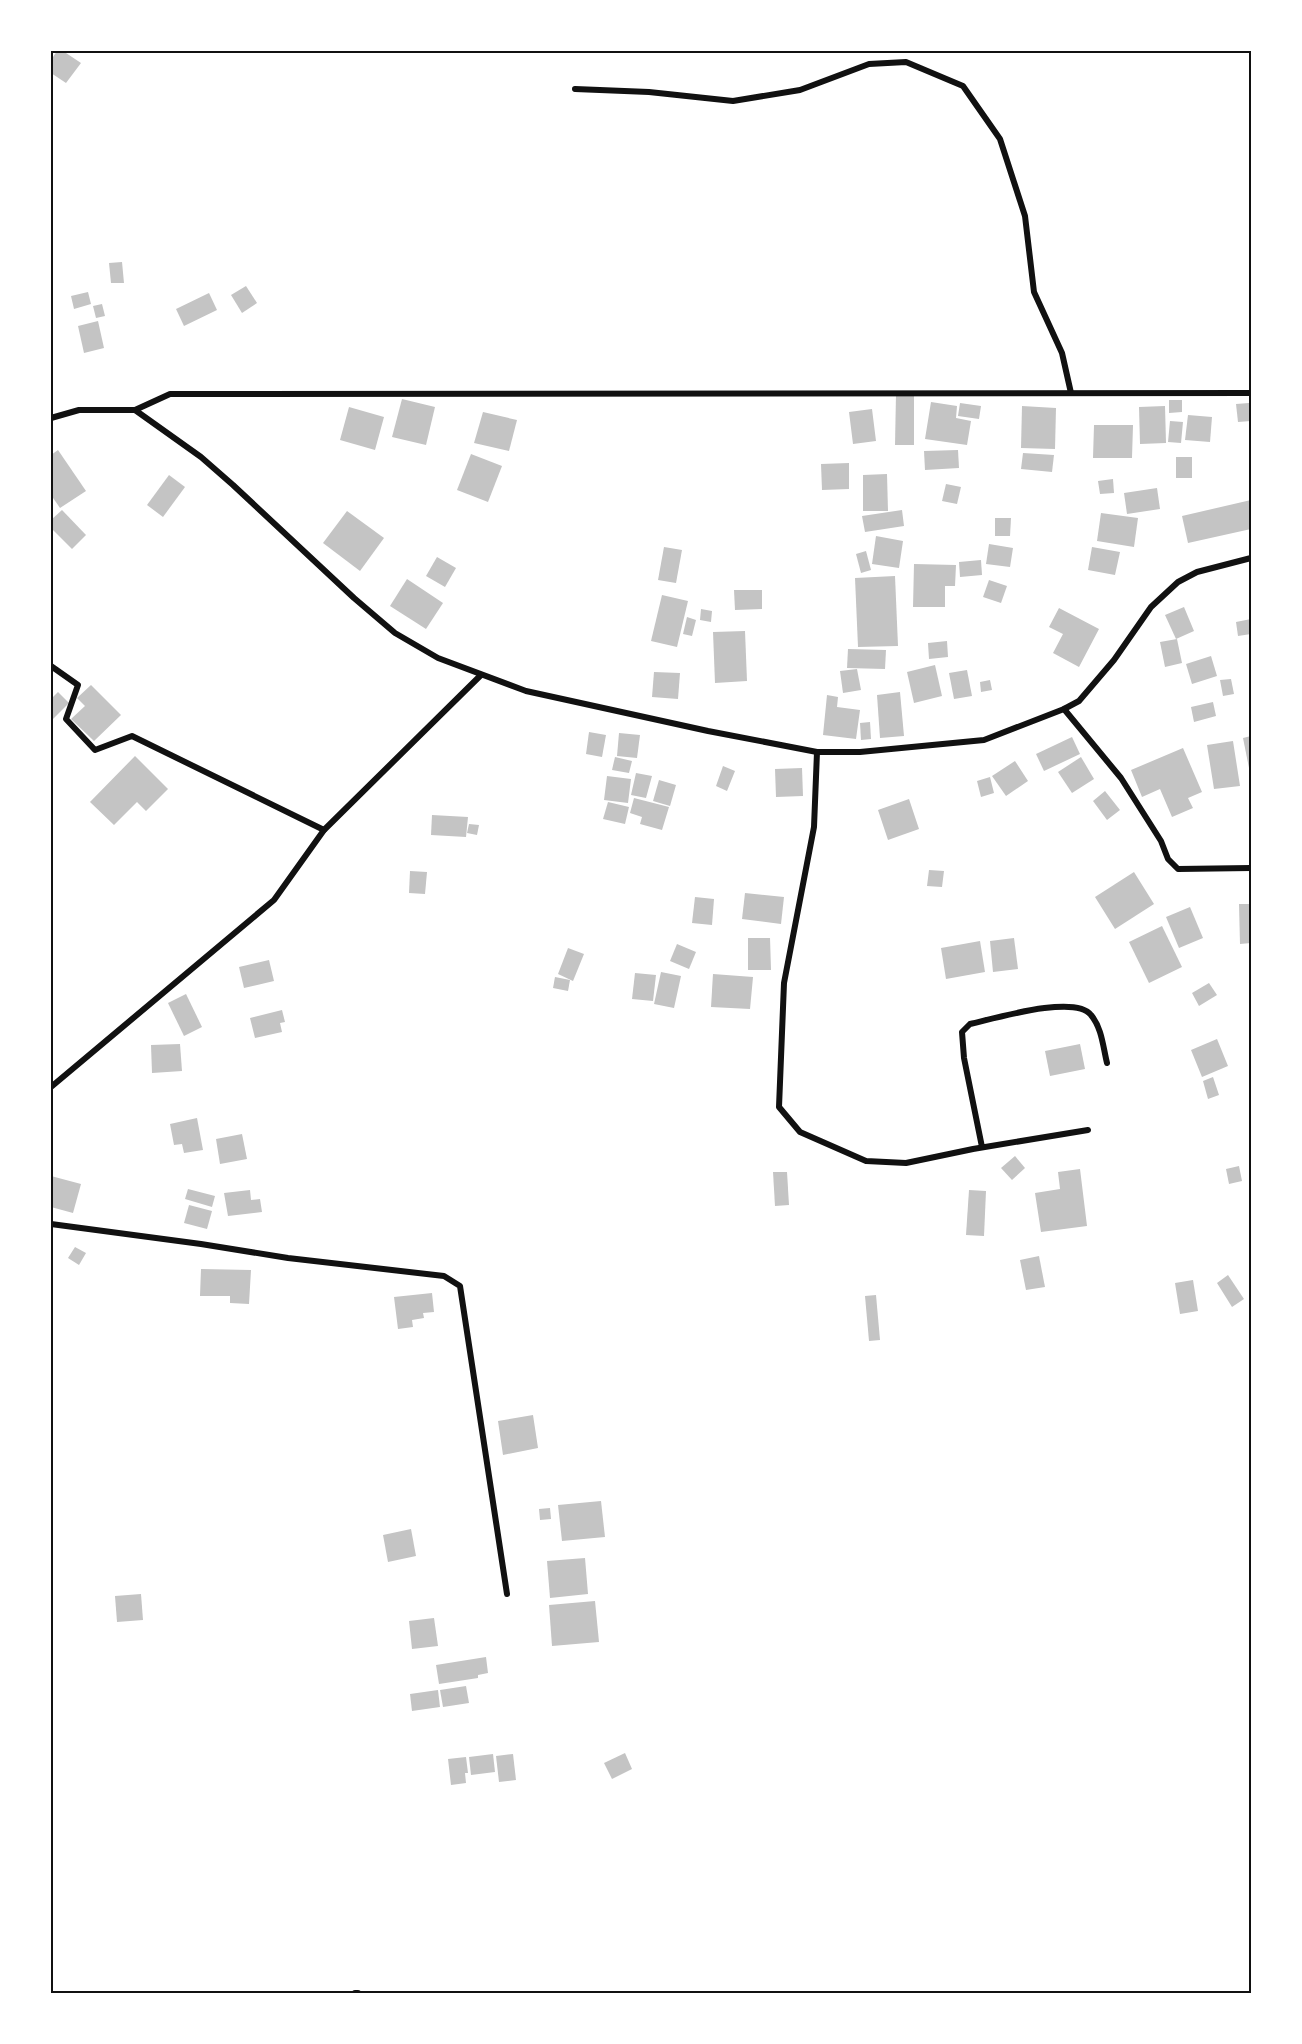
<svg xmlns="http://www.w3.org/2000/svg" width="1302" height="2044" font-family="Ubuntu,sans-serif">
	<style>
		.building { fill: #c4c4c4 }
		.lines { fill: none; stroke-linecap: round; stroke-linejoin: round }
		.minor { stroke: #111; stroke-width: 6 }
		.neatline { fill: none; stroke: #111; stroke-width: 2 }
	</style>
	<rect width="100%" height="100%" fill="#fff"/>
	<g class="building">
		<path d="M57,51H63L81,63L66,83L51,73V60Z"/>
		<path d="M122,262L124,283H111L109,263Z"/>
		<path d="M246,286L257,303L242,313L231,295Z"/>
		<path d="M88,292L91,304L74,309L71,296Z"/>
		<path d="M209,293L217,310L184,326L176,309Z"/>
		<path d="M102,304L105,316L96,318L93,306Z"/>
		<path d="M98,321L104,348L84,353L78,326Z"/>
		<path d="M896,394H914V445H895Z"/>
		<path d="M402,399L435,407L426,445L392,437Z"/>
		<path d="M1169,400H1182V412L1169,413Z"/>
		<path d="M931,402L957,406L956,418L971,421L967,445L925,439Z"/>
		<path d="M960,403L981,406L979,419L958,416Z"/>
		<path d="M1249,403L1251,421L1238,422L1236,404Z"/>
		<path d="M1022,406L1056,408L1055,449L1021,448Z"/>
		<path d="M1165,406L1166,443L1140,444L1139,407Z"/>
		<path d="M349,407L384,417L375,450L340,440Z"/>
		<path d="M872,409L876,441L853,444L849,412Z"/>
		<path d="M483,412L517,420L509,451L474,443Z"/>
		<path d="M1188,415L1212,417L1210,442L1185,440Z"/>
		<path d="M1170,421L1183,422L1181,443L1168,442Z"/>
		<path d="M1094,425H1133L1132,458H1093Z"/>
		<path d="M58,450L86,491L60,508L51,495V455Z"/>
		<path d="M958,450L959,468L925,470L924,451Z"/>
		<path d="M1023,453L1054,455L1052,472L1021,469Z"/>
		<path d="M471,454L502,466L488,502L457,490Z"/>
		<rect x="1176" y="457" width="16" height="21"/>
		<path d="M849,463V489L822,490L821,464Z"/>
		<path d="M887,474L888,511H863V475Z"/>
		<path d="M169,475L185,487L163,517L147,505Z"/>
		<path d="M1113,479L1114,493L1100,494L1098,481Z"/>
		<path d="M946,484L961,487L957,504L942,501Z"/>
		<path d="M1157,488L1160,509L1127,514L1124,493Z"/>
		<path d="M1251,500V529L1188,543L1182,516Z"/>
		<path d="M62,510L86,535L72,549L51,528V520Z"/>
		<path d="M902,510L904,526L865,532L862,516Z"/>
		<path d="M347,511L384,538L360,571L323,543Z"/>
		<path d="M1101,513L1138,518L1134,547L1097,541Z"/>
		<path d="M995,518H1011L1010,536H995Z"/>
		<path d="M876,536L903,541L899,568L872,564Z"/>
		<path d="M989,544L1013,548L1010,567L986,564Z"/>
		<path d="M664,547L682,550L676,583L658,580Z"/>
		<path d="M1092,547L1120,552L1115,575L1088,570Z"/>
		<path d="M866,551L871,570L861,573L856,554Z"/>
		<path d="M437,557L456,568L445,587L426,576Z"/>
		<path d="M981,560L982,575L960,577L959,562Z"/>
		<path d="M914,564L956,565L955,586H945V607H913Z"/>
		<path d="M895,576L898,646L858,647L855,578Z"/>
		<path d="M407,579L443,603L426,629L390,606Z"/>
		<path d="M989,580L1007,586L1001,603L983,597Z"/>
		<path d="M734,590H762V609L735,610Z"/>
		<path d="M662,595L688,601L677,647L651,641Z"/>
		<path d="M1184,607L1194,631L1176,639L1165,615Z"/>
		<path d="M1059,608L1099,629L1079,667L1053,653L1063,634L1049,627Z"/>
		<path d="M701,609L712,611L711,622L700,620Z"/>
		<path d="M687,617L696,620L692,636L683,634Z"/>
		<path d="M1251,619V634L1238,636L1236,622Z"/>
		<path d="M745,631L747,681L715,683L713,632Z"/>
		<path d="M1177,639L1182,663L1165,667L1160,642Z"/>
		<path d="M947,641L948,657L929,659L928,643Z"/>
		<path d="M848,649L886,650L885,669L847,668Z"/>
		<path d="M1211,656L1217,676L1192,684L1186,664Z"/>
		<path d="M935,665L942,696L914,703L907,672Z"/>
		<path d="M857,669L861,690L843,693L840,671Z"/>
		<path d="M967,670L972,696L954,699L949,673Z"/>
		<path d="M654,672L680,673L678,699L652,697Z"/>
		<path d="M1231,679L1234,694L1223,696L1220,680Z"/>
		<path d="M990,680L992,690L981,692L980,682Z"/>
		<path d="M91,685L121,715L94,741L71,719L85,706L77,698Z"/>
		<path d="M58,692L69,703L51,721V699Z"/>
		<path d="M900,692L904,736L880,738L877,695Z"/>
		<path d="M827,695L838,697L837,707L860,710L856,739L823,735Z"/>
		<path d="M1213,702L1216,716L1194,722L1191,707Z"/>
		<path d="M870,722L871,739L861,740L860,723Z"/>
		<path d="M589,732L606,735L602,757L586,754Z"/>
		<path d="M619,733L640,735L637,758L617,756Z"/>
		<path d="M1251,736V773H1250L1243,738Z"/>
		<path d="M1072,737L1080,754L1044,771L1036,754Z"/>
		<path d="M1233,741L1240,786L1214,789L1207,745Z"/>
		<path d="M1183,748L1202,792L1188,798L1193,808L1172,817L1160,789L1142,797L1131,770Z"/>
		<path d="M135,756L168,789L146,811L137,802L114,825L90,802Z"/>
		<path d="M615,757L632,761L629,773L612,770Z"/>
		<path d="M1081,757L1094,779L1072,793L1058,772Z"/>
		<path d="M1015,761L1028,781L1006,796L992,776Z"/>
		<path d="M723,766L735,771L727,791L716,786Z"/>
		<path d="M802,768L803,796L776,797L775,769Z"/>
		<path d="M636,773L652,776L646,798L631,795Z"/>
		<path d="M607,776L631,779L628,803L604,800Z"/>
		<path d="M990,777L994,793L981,797L977,781Z"/>
		<path d="M659,780L676,785L670,806L653,801Z"/>
		<path d="M1105,791L1120,810L1107,820L1093,801Z"/>
		<path d="M634,798L669,807L662,830L640,824L642,817L630,813Z"/>
		<path d="M909,799L919,829L888,840L878,810Z"/>
		<path d="M608,802L629,807L625,824L603,819Z"/>
		<path d="M432,815L468,817L466,837L431,835Z"/>
		<path d="M469,824L479,825L477,835L467,833Z"/>
		<path d="M929,870L944,871L942,887L927,886Z"/>
		<path d="M410,871L427,872L425,894L409,893Z"/>
		<path d="M1134,872L1154,904L1115,929L1095,897Z"/>
		<path d="M745,893L784,897L781,924L742,919Z"/>
		<path d="M695,897L714,899L712,925L692,923Z"/>
		<path d="M1239,904H1251V943L1240,944Z"/>
		<path d="M1190,907L1203,938L1179,948L1166,917Z"/>
		<path d="M1162,926L1182,967L1149,983L1129,942Z"/>
		<path d="M748,938H770L771,970H748Z"/>
		<path d="M1014,938L1018,969L993,972L990,941Z"/>
		<path d="M980,941L985,972L946,979L941,948Z"/>
		<path d="M677,944L696,952L689,969L670,961Z"/>
		<path d="M568,948L584,954L573,981L558,974Z"/>
		<path d="M269,960L274,981L244,988L239,967Z"/>
		<path d="M661,972L681,976L674,1008L654,1004Z"/>
		<path d="M635,973L656,975L653,1001L632,999Z"/>
		<path d="M713,974L753,977L750,1009L711,1007Z"/>
		<path d="M555,977L570,980L568,991L553,988Z"/>
		<path d="M1209,983L1217,995L1199,1006L1192,993Z"/>
		<path d="M186,994L202,1027L184,1036L168,1003Z"/>
		<path d="M282,1010L285,1022L280,1023L282,1032L255,1038L250,1018Z"/>
		<path d="M1217,1039L1228,1066L1202,1077L1191,1050Z"/>
		<path d="M180,1044L182,1071L152,1073L151,1045Z"/>
		<path d="M1080,1044L1085,1069L1050,1076L1045,1051Z"/>
		<path d="M1213,1077L1219,1095L1208,1099L1203,1081Z"/>
		<path d="M197,1118L203,1150L184,1153L182,1144L174,1145L170,1124Z"/>
		<path d="M242,1134L247,1159L220,1164L216,1139Z"/>
		<path d="M1015,1156L1025,1168L1012,1180L1001,1168Z"/>
		<path d="M1239,1166L1242,1181L1229,1184L1226,1169Z"/>
		<path d="M1080,1169L1087,1226L1041,1232L1035,1193L1060,1189L1058,1172Z"/>
		<path d="M773,1172H787L789,1205L775,1206Z"/>
		<path d="M51,1176L81,1184L73,1213L51,1207Z"/>
		<path d="M188,1189L215,1196L212,1207L185,1199Z"/>
		<path d="M250,1190L251,1200L260,1199L262,1212L228,1216L224,1193Z"/>
		<path d="M969,1190L986,1191L984,1236L966,1235Z"/>
		<path d="M189,1205L212,1211L207,1229L184,1223Z"/>
		<path d="M75,1247L86,1253L79,1265L68,1258Z"/>
		<path d="M1039,1256L1045,1287L1026,1290L1020,1260Z"/>
		<path d="M201,1269L251,1270L249,1304L230,1303V1296H200Z"/>
		<path d="M1228,1275L1244,1299L1232,1307L1217,1283Z"/>
		<path d="M1193,1280L1198,1311L1180,1314L1175,1283Z"/>
		<path d="M432,1293L434,1312L423,1313L424,1318L412,1320L413,1327L398,1329L394,1297Z"/>
		<path d="M876,1295L880,1340L869,1341L865,1296Z"/>
		<path d="M533,1415L538,1448L503,1455L498,1421Z"/>
		<path d="M601,1501L605,1537L562,1541L558,1505Z"/>
		<path d="M550,1508L551,1519L540,1520L539,1509Z"/>
		<path d="M411,1529L416,1556L388,1562L383,1535Z"/>
		<path d="M585,1558L588,1594L550,1598L547,1561Z"/>
		<path d="M141,1594L143,1620L117,1622L115,1596Z"/>
		<path d="M595,1601L599,1642L552,1646L549,1605Z"/>
		<path d="M434,1618L438,1646L412,1649L409,1621Z"/>
		<path d="M486,1657L488,1673L478,1675V1678L439,1684L436,1665Z"/>
		<path d="M466,1686L469,1703L443,1707L440,1690Z"/>
		<path d="M438,1690L440,1707L412,1711L410,1694Z"/>
		<path d="M625,1753L632,1769L612,1779L604,1763Z"/>
		<path d="M493,1754L495,1772L471,1775L469,1757Z"/>
		<path d="M513,1754L516,1780L499,1782L496,1756Z"/>
		<path d="M466,1757L468,1773H465L466,1783L451,1785L448,1759Z"/>
	</g>
	<g class="lines">
		<g class="minor">
			<path d="M575,89L649,92L733,101L800,90L869,64L906,62L963,86L1000,139L1025,216L1034,292L1062,353L1071,393"/>
			<path d="M135,410L170,394L1251,393"/>
			<path d="M51,418L79,410H135L201,457L233,485L354,598L395,633L438,658L526,691L708,731L817,752H860L984,740L1064,709L1079,701L1114,660L1151,607L1178,582L1197,572L1251,558"/>
			<path d="M51,666L78,685L66,719L95,750L132,736L324,830"/>
			<path d="M1064,709L1121,778L1161,841L1168,859L1178,869L1251,868"/>
			<path d="M817,752L814,827L784,983L779,1107L800,1132L866,1161L906,1163L973,1149L1088,1130"/>
			<path d="M51,1087L274,900L324,830L481,675"/>
			<path d="M982,1147L964,1058L962,1032L970,1024C993,1019 1075,994 1091,1015C1102,1028 1103,1047 1107,1063"/>
			<path d="M51,1224L201,1244L288,1258L444,1276L460,1286L507,1594"/>
			<path d="M355,1993H358"/>
		</g>
	</g>
	<rect width="1302" height="2044" fill="none" stroke="#ffffff" stroke-width="105"/>
	<rect x="52" y="52" width="1198" height="1940" class="neatline"/>
</svg>
